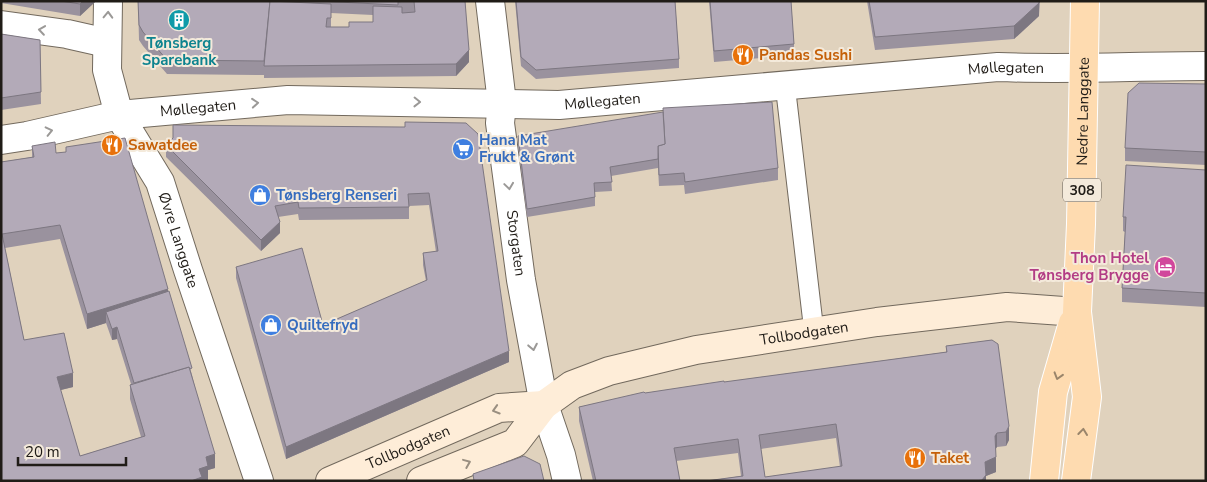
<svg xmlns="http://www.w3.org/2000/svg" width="1207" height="482" font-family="'Nunito Sans',sans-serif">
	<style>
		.built { fill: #e0d2bd }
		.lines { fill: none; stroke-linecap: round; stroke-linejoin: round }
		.lane-casing { stroke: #72695d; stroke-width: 21 }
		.street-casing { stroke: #72695d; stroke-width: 30 }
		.secondary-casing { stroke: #72695d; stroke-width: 30 }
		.primary-casing { stroke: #fff; stroke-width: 30 }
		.lane { stroke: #fff; stroke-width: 19 }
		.street { stroke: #fff; stroke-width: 28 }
		.secondary { stroke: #feedd8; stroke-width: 28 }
		.primary { stroke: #fedbb0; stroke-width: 28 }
		.wall { fill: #9a929e; fill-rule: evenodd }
		.shaded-wall { fill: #7d7781 }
		.building { fill: #b3aab8; stroke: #7d7781; fill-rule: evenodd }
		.oneway { stroke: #9b9997 }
		.oneway2 { stroke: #9a856b }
		.oneway3 { stroke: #9a8f81 }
		.labels { text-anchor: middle; stroke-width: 4; stroke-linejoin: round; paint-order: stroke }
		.shield { fill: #f4eadb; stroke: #605a52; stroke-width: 1 }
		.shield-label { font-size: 14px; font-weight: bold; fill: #201c17 }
		.culture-label { font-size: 15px; font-weight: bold; fill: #0d838f; stroke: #f4eadb }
		.food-label { font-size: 15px; font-weight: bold; fill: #c56008; stroke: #f4eadb; text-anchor: start }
		.street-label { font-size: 15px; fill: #201c17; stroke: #f4eadb }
		.shop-label { font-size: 15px; font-weight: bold; fill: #366cbe; stroke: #f4eadb; text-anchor: start }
		.hotel-label { font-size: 15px; font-weight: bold; fill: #b23c85; stroke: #f4eadb; text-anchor: end }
	</style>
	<rect width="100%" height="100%" fill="#e7ddce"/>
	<rect class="built" x="1" y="1" width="1205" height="480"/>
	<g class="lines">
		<g class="lane-casing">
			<path id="lane" d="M785,84L814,332"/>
		</g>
		<g class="street-casing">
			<g id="street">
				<path id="s1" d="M108,1L107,70L119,115L160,182L188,270L259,481"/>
				<path id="s2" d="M490,1L502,103L500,123L521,280L544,405L561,455L567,481"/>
				<path d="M1,25L67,34L107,43"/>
				<path id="s3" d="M1,140L27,136L119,115L288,100L559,105L998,67C1067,70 1136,66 1206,66"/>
			</g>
		</g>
		<g class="secondary-casing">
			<g id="secondary">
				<path id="s4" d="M330,481L499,408L544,405"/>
				<path id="s5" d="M421,481L515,443L544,405L572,385L609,371L696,350L877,322L1007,307L1077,312"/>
			</g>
		</g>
		<g class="primary-casing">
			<g id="primary">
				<path d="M1044,481L1053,392L1073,323"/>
				<path id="s6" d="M1076,481L1087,397L1077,312L1081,224L1085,1"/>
			</g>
		</g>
		<use href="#lane" class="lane"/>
		<use href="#street" class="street"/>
		<use href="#secondary" class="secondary"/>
		<use href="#primary" class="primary"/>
	</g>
	<g class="wall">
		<path d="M1,1H95V2L80,16L1,3Z"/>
		<path d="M138,1H465L469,62L456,76L264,78V75L167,74L143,46L139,40ZM331,13L373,15V22L349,27H331Z"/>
		<path d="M515,1H675L679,59V68L536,79L521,66Z"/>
		<path d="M709,1H791L794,44V55L714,62Z"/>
		<path d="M867,1H1040L1039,16L1014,39L875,50Z"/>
		<path d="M1,34L40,40L41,104L1,110Z"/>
		<path d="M1206,84V165L1125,161V148Z"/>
		<path d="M400,127L509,362L286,459L236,278V267L323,325L426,281L423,265V253L436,252L429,205L409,206V219L299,220L298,214L278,217L280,233L261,251L166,157V145Z"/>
		<path d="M518,136L778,168V180L685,194L684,185L659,186L658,168L611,176L612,191L595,192V206L527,217L518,145Z"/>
		<path d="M32,146L56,153L168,292L192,375L215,468L208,470V480L1,481V162L32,157ZM60,239L87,329L106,323L112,340L117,339L131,384L130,385V399L141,437L80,456L60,390L73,387L24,340L5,248Z"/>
		<path d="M1206,170V307L1122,302V288L1125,232L1123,231V217Z"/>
		<path d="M992,340L1009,440L1006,446L997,447L995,449L996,472L986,476V481H706L741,476L738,453L676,461L680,481H593L579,421V407L645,393L946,352V346ZM836,438L840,467L765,477L761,449Z"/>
	</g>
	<g class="shaded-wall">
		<path d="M83,1H95V2L80,16V4Z"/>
		<path d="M1039,1V16L1014,39V26Z"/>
		<path d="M469,50V62L456,76V64Z"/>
		<path d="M280,222V233L261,251V240Z"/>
		<path d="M168,289V303L106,312V323L87,329V314Z"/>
		<path d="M117,327V339L112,340V329Z"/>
		<path d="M509,351V362L286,459V447Z"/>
		<path d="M73,373V387L57,391V377Z"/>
		<path d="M1009,426V440L1006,446V432Z"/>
		<path d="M997,433V447L995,450V436Z"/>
		<path d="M215,454V468L208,470V480L205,481H191L206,457Z"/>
		<path d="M996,457V472L986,476V481H982L985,462Z"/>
	</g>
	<g class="building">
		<path d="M61,1H83L80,4Z"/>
		<path d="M138,1H270L264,61L167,60L143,32L139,25Z"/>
		<path d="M270,1L331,4V18H327L326,27H349V22H373V6L402,7V13L415,12L414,1H465L469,50L456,64L264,66Z"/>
		<path d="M318,1H405L398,2V5Z"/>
		<path d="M516,1H675L679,59L536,70L521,57Z"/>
		<path d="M710,1H791L794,44L714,51Z"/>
		<path d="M869,1H1039V3L1014,26L875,37Z"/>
		<path d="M1,34L40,40L41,92L1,98Z"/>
		<path d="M1139,83L1206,84V152L1125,148L1128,93Z"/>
		<path d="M772,102L778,168L685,182L684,173L659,175L658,146L665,144L663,108Z"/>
		<path d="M663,112L665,144L658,146V159L610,167L612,182L594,183L595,197L527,209L518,136Z"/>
		<path d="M405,122L466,123L478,134L509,351L286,447L236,267L302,248L323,325L427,280L423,253L438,251L429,193L408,194L409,207L299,208L298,202L275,206L280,222L261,240L166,145L173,138V125L400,127H405Z"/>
		<path d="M125,138L168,289L87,314L60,225L2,234L24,340L64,333L73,373L57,377L80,456L145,436L130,385L189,367L215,454L206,457L208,466L199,469L202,477L191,481H1V162L34,157L32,146L55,142L56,153L66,152V147Z"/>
		<path d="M1126,165L1206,170V293L1122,288L1126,217H1123Z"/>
		<path d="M169,291L192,368L190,369L189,367L134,383L117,327L112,329L106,312Z"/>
		<path d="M992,340L998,344L1009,426L1006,432L997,433L995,436L996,457L985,462L986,475L982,480L976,481H706L743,476L738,439L674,448L680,481H596L579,407L644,392L645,393L724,381V382L947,352L946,346ZM836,424L842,466L765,477L759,435Z"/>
		<path d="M524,456L540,464L544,481H474L473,474Z"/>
	</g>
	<defs><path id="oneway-chevron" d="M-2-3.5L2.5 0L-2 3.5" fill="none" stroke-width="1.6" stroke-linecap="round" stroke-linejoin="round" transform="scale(1.25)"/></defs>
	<g class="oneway">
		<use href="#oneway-chevron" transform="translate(108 15) rotate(-88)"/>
		<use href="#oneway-chevron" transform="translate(42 30) rotate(-172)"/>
		<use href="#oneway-chevron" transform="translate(417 102) rotate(1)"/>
		<use href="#oneway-chevron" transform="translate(255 103) rotate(-5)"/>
		<use href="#oneway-chevron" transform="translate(49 131) rotate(-13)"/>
		<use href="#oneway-chevron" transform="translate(509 186) rotate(82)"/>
		<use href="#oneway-chevron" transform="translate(533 347) rotate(79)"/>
	</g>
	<g class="oneway2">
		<use href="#oneway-chevron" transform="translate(1058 376) rotate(107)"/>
		<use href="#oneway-chevron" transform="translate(1083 432) rotate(-83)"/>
	</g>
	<g class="oneway3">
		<use href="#oneway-chevron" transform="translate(496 410) rotate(163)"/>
		<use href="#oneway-chevron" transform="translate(467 463) rotate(-22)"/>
	</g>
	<defs>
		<g id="building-disc" transform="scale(1.125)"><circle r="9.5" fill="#0f9aa8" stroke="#f4eadb"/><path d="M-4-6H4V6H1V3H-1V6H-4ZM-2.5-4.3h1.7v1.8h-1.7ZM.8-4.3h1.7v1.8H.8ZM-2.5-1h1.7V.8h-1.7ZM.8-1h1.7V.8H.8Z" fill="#fff"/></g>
		<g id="restaurant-disc" transform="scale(1.125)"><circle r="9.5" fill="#e8710a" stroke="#f4eadb"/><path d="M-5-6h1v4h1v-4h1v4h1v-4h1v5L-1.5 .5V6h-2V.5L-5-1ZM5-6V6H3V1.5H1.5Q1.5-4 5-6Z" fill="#fff"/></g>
		<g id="supermarket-disc" transform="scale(1.125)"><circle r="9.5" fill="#3f7fe0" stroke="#f4eadb"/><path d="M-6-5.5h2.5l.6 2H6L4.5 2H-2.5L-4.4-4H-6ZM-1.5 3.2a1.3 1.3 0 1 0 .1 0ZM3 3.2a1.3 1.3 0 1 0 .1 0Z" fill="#fff"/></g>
		<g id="shop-disc" transform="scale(1.125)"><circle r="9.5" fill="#3f7fe0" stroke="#f4eadb"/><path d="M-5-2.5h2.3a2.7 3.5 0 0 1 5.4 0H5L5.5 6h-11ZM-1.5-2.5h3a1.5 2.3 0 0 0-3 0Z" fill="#fff"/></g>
		<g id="hotel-disc" transform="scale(1.125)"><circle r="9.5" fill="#d1479c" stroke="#f4eadb"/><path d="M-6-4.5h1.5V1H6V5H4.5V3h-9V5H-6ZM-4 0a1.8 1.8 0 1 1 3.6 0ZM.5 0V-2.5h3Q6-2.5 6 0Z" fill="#fff"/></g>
	</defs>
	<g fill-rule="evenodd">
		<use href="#building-disc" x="179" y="20"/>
		<use href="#restaurant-disc" x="743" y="55"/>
		<use href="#restaurant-disc" x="112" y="145"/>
		<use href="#supermarket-disc" x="463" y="149"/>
		<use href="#shop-disc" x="260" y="195"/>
		<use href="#hotel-disc" x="1165" y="267"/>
		<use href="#shop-disc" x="271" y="325"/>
		<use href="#restaurant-disc" x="915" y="458"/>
	</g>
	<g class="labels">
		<rect class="shield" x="1063" y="178.5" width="38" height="23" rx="4"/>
		<g class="shield-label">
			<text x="1082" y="195">308</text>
		</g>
		<g class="culture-label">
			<text x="179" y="48">Tønsberg<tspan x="179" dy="17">Sparebank</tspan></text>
		</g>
		<g class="food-label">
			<text x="759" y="60">Pandas Sushi</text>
			<text x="128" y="150">Sawatdee</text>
			<text x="931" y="463">Taket</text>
		</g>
		<g class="street-label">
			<text dy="5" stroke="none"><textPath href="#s3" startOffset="1010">Møllegaten</textPath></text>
			<text dy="5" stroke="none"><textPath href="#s3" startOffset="605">Møllegaten</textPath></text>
			<text dy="5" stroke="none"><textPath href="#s3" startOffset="200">Møllegaten</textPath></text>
			<text dy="5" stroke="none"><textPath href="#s6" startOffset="371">Nedre Langgate</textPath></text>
			<text dy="5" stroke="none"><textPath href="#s1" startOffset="255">Øvre Langgate</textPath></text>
			<text dy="5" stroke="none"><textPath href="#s2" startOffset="244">Storgaten</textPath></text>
			<text dy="5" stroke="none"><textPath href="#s5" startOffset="422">Tollbodgaten</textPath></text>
			<text dy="5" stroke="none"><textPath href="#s4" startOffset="85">Tollbodgaten</textPath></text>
		</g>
		<g class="shop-label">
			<text x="479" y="145">Hana Mat<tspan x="479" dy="17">Frukt &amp; Grønt</tspan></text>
			<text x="276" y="200">Tønsberg Renseri</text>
			<text x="287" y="330">Quiltefryd</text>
		</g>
		<g class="hotel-label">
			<text x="1149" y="263">Thon Hotel<tspan x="1149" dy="17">Tønsberg Brygge</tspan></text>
		</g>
	</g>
	<rect width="1207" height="482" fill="none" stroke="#201c17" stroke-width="5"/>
	<path d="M18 457v8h108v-8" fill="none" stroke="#201c17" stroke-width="2.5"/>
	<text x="25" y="457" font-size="15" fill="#201c17" stroke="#f4eadb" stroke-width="4" paint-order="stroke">20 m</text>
</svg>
